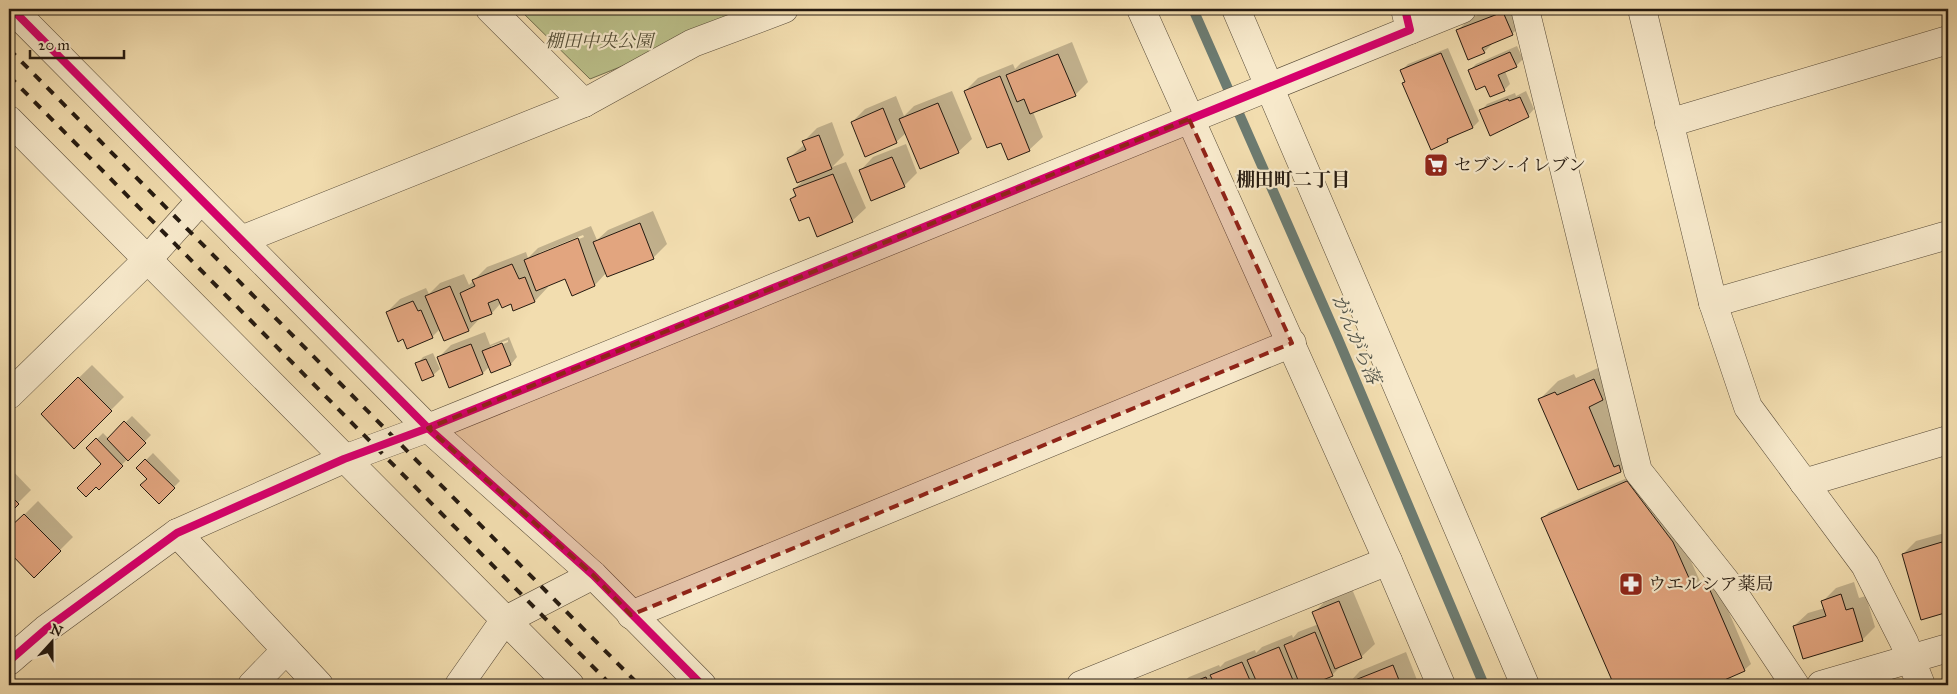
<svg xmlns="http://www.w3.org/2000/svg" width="1957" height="694" font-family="'IM FELL Great Primer','Noto Serif JP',serif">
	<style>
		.green { fill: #bbc08a; stroke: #706d4d }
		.shadow { fill: #0003; fill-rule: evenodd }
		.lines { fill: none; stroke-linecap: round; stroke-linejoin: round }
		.stream { stroke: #6c7b71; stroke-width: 10 }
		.building { fill: #e2a57f; stroke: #251a10 }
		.minor-casing { stroke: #584b38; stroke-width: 29 }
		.minor { stroke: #f7e9cb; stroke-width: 28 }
		.rail { stroke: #251a10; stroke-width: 4; stroke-dasharray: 9 9; stroke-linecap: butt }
		.cycleway-casing { stroke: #f7e9cb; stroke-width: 11 }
		.cycleway { stroke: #d6006c; stroke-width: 8 }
		.marked { fill: #8f2418; fill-opacity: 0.2; stroke: #8f2418; stroke-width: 4; stroke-dasharray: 10 6; stroke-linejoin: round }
		.labels { text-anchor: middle; stroke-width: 4.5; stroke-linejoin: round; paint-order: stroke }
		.park-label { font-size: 18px; font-style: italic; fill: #524c35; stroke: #f7e9cb }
		.poi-label { font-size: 18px; fill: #251a10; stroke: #f7e9cb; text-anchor: start }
		.neighbourhood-label { font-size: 19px; font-weight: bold; fill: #251a10; stroke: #f7e9cb }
		.water-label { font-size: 19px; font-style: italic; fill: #4f5248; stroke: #f7e9cb }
	</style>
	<rect width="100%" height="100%" fill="#f2ddaf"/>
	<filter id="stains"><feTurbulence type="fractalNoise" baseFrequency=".004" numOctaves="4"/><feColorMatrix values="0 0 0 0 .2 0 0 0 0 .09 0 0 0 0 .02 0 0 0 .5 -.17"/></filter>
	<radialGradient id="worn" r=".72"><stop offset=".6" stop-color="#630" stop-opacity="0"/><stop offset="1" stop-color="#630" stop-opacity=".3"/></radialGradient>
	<path class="green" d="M519,9H765L590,79Z"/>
	<g class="shadow">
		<path d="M1493,9H1520L1525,21L1512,34L1494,42L1484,52L1457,31L1470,18Z"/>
		<path d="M1072,42L1088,82L1075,95L1033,112L1043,137L1029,150L1002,141L965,91L978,78L1013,64L1015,69L1021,63Z"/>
		<path d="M1517,46L1523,59L1516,66L1505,71L1510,84L1504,90L1469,71L1476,64Z"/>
		<path d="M1448,48L1479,121L1473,127L1432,148L1403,83L1406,81L1401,71L1408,64Z"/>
		<path d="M952,91L972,139L958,152L906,133L896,142L852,122L865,109L896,96L904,116L914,106Z"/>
		<path d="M1526,91L1534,109L1528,116L1481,111L1487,104L1515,93L1516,96Z"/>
		<path d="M832,122L844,155L832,167L846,162L866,208L852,221L810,215L791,199L796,194L794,189L805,179L788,159L805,144L804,141L817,128Z"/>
		<path d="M906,144L917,173L904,186L860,171L873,157Z"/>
		<path d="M653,211L667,244L653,258L606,273L595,285L572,294L565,278L547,285L548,287L535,301L514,309L512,302L501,303L492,313L482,316L469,330L445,340L440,329L432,337L403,338L387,312L400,299L426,288L429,294L440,283L464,274L469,285L487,267L526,252L528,258L538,248L591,226L597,240L608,230ZM583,235L584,237L539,255V253Z"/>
		<path d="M485,332L490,345L509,337L517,357L511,364L491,372L489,367L483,373L450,386L438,358L451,345ZM508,340V342L491,349V346Z"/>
		<path d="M433,353L440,369L433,375L417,364L423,357Z"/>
		<path d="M1613,361L1640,452L1621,471L1578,489L1539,400L1558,381L1574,374L1576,378Z"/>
		<path d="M92,365L124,397L74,447L42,414Z"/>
		<path d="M132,416L151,435L99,488L103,464L88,448L103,433L109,439Z"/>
		<path d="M153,453L180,481L159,502L149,479L138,468Z"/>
		<path d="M9,467L31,490L9,512Z"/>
		<path d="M1634,475L1679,535L1700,581L1713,575L1751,664L1744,670L1710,685H1615L1543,518L1549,512Z"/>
		<path d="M38,501L73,537L34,576L9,550V530Z"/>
		<path d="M1948,532V610L1922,618L1903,554L1916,541Z"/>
		<path d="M1854,582L1859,598L1866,596L1875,627L1862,640L1794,626L1808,613L1825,608L1823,601L1836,588Z"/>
		<path d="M1352,589L1375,644L1361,657L1343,664L1332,675L1307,685H1168L1182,680L1183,682L1189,677L1219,665L1220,667L1225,662L1255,650L1256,653L1262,647L1292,635L1293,638L1298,632L1319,624L1314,613L1327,599Z"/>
		<path d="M1406,652L1419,685H1347L1360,671Z"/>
	</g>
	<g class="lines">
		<path class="stream" d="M1193,9L1338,339L1484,685"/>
	</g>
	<g class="building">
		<path d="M1503,12L1513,35L1482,48L1485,53L1468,60L1456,30Z"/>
		<path d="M1510,52L1517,67L1498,75L1505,91L1490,97L1485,86L1476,90L1468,70Z"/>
		<path d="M1441,53L1473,128L1447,139L1448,142L1431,150L1402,83L1405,82L1400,70Z"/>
		<path d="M1058,54L1076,96L1030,114L1024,99L1017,102L1006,75Z"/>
		<path d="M1000,76L1030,151L1008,160L1001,143L987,148L964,91Z"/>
		<path d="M1520,97L1529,117L1490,136L1479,110L1508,99L1509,101Z"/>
		<path d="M938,103L959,153L920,169L899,119Z"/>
		<path d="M883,108L897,143L865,157L851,122Z"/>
		<path d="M819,135L832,169L797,183L787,158L806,150L802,141Z"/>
		<path d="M892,157L905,187L871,201L859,170Z"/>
		<path d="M833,174L853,222L817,237L809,217L799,221L790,199L796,196L793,189Z"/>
		<path d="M640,223L654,259L607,277L593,242Z"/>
		<path d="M578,238L595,286L572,296L565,279L536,291L524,260Z"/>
		<path d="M512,264L519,279L525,277L535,302L513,311L511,304L502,308L498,299L488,303L492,314L471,322L460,293L475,286L472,280Z"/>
		<path d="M450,286L469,331L444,341L425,296Z"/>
		<path d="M413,301L418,311L421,310L433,338L407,349L403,339L398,342L386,312Z"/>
		<path d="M502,343L511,365L491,373L482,351Z"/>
		<path d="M471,344L483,374L449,388L437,357Z"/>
		<path d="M426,359L434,376L422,381L415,363Z"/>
		<path d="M78,377L112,411L74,449L41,414Z"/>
		<path d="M1594,379L1603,400L1589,407L1614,467L1619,465L1621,472L1578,490L1538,399L1555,392L1557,395Z"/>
		<path d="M124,421L146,443L128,461L107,439Z"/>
		<path d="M96,438L123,466L99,490L96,487L86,497L77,488L101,464L86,448Z"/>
		<path d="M145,459L175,488L159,504L140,485L147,479L136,468Z"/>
		<path d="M1627,481L1673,542L1693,587L1706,581L1745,671L1713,685H1614L1541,518Z"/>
		<path d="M9,494L19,504L9,514Z"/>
		<path d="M24,514L61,551L34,578L9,552V528Z"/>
		<path d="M1942,542L1948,564V612L1921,620L1902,554Z"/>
		<path d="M1841,594L1846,610L1853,608L1863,641L1803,659L1793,626L1826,616L1821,601Z"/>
		<path d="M1339,601L1362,658L1335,669L1312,612Z"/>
		<path d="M1315,632L1333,676L1310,685H1300L1284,645Z"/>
		<path d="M1279,647L1295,685H1258L1247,660Z"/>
		<path d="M1242,662L1252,685H1215L1210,675Z"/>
		<path d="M1393,665L1401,685H1346L1345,684Z"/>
		<path d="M1206,677L1209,685H1185Z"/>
	</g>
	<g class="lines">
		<g class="minor-casing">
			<g id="minor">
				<path d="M12,9L428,428L593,575L702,685"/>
				<path d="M490,9L584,103"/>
				<path d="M1141,9L1388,561L1441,685"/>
				<path d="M1236,9L1525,685"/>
				<path d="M1525,9L1638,471L1727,583L1795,685"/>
				<path d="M1642,9L1713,303L1748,407L1865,565L1904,642L1921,685"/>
				<path d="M1410,30L1462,9"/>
				<path d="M9,120L570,685"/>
				<path d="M1669,123L1948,40"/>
				<path d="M241,240L584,103L693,43L784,9"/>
				<path d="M1713,303L1948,235"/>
				<path d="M9,395L147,260L201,200"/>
				<path d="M1804,483L1948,440"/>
				<path d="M177,533L319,685"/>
				<path d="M631,615L1292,343"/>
				<path d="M9,661L46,629L177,533L344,459L428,428L1410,30L1405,9"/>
				<path d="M252,685L286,650"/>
				<path d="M459,685L504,621L593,575"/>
				<path d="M1081,685L1388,561"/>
				<path d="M1821,685L1948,648"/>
			</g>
		</g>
		<use href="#minor" class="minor"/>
		<g class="rail">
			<path d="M9,49L639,685"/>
			<path d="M9,76L611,685"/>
		</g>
		<g class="cycleway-casing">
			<g id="cycleway">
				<path d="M12,9L428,428L593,575L702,685"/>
				<path d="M9,661L46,629L177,533L344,459L428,428L1410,30L1405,9"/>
			</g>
		</g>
		<use href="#cycleway" class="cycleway"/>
	</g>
	<path class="marked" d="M1189,119L1292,343L631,615L593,575L428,428Z"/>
	<defs>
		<g id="supermarket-square" transform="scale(1.25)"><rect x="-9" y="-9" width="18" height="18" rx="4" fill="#8f2418" stroke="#f7e9cb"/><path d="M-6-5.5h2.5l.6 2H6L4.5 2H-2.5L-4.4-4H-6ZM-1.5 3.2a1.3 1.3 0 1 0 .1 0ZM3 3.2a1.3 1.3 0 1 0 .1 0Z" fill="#fff"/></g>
		<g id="pharmacy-square" transform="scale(1.25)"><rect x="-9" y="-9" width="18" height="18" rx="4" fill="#8f2418" stroke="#f7e9cb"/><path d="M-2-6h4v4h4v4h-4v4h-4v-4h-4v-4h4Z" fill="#fff"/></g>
	</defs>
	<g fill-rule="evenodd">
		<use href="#supermarket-square" x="1436" y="165"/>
		<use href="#pharmacy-square" x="1631" y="584"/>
	</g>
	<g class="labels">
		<g class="park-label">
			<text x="599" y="47">棚田中央公園</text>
		</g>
		<g class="poi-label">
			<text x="1454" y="171">セブン-イレブン</text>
			<text x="1648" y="590">ウエルシア薬局</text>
		</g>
		<g class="neighbourhood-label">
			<text x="1293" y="186">棚田町二丁目</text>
		</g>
		<g class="water-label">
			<text transform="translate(1357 339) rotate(67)" y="7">がんがら落</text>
		</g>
	</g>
	<rect width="1957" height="694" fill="none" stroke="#f2ddaf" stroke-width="30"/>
	<rect x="10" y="10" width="1937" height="674" fill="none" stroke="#251a10" stroke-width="2.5"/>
	<rect x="15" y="15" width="1927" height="664" fill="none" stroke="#251a10"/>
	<g transform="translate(52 642) rotate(21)" stroke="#f7e9cb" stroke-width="4" paint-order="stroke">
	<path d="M0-4L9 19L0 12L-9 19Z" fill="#251a10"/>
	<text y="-8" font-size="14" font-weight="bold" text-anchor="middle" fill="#251a10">N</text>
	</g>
	<path d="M30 50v8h94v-8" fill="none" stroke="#251a10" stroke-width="2.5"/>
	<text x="38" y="50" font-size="15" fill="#251a10" stroke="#f7e9cb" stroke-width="4" paint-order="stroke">20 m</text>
	<rect width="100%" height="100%" filter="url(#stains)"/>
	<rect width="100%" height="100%" fill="url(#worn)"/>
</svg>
